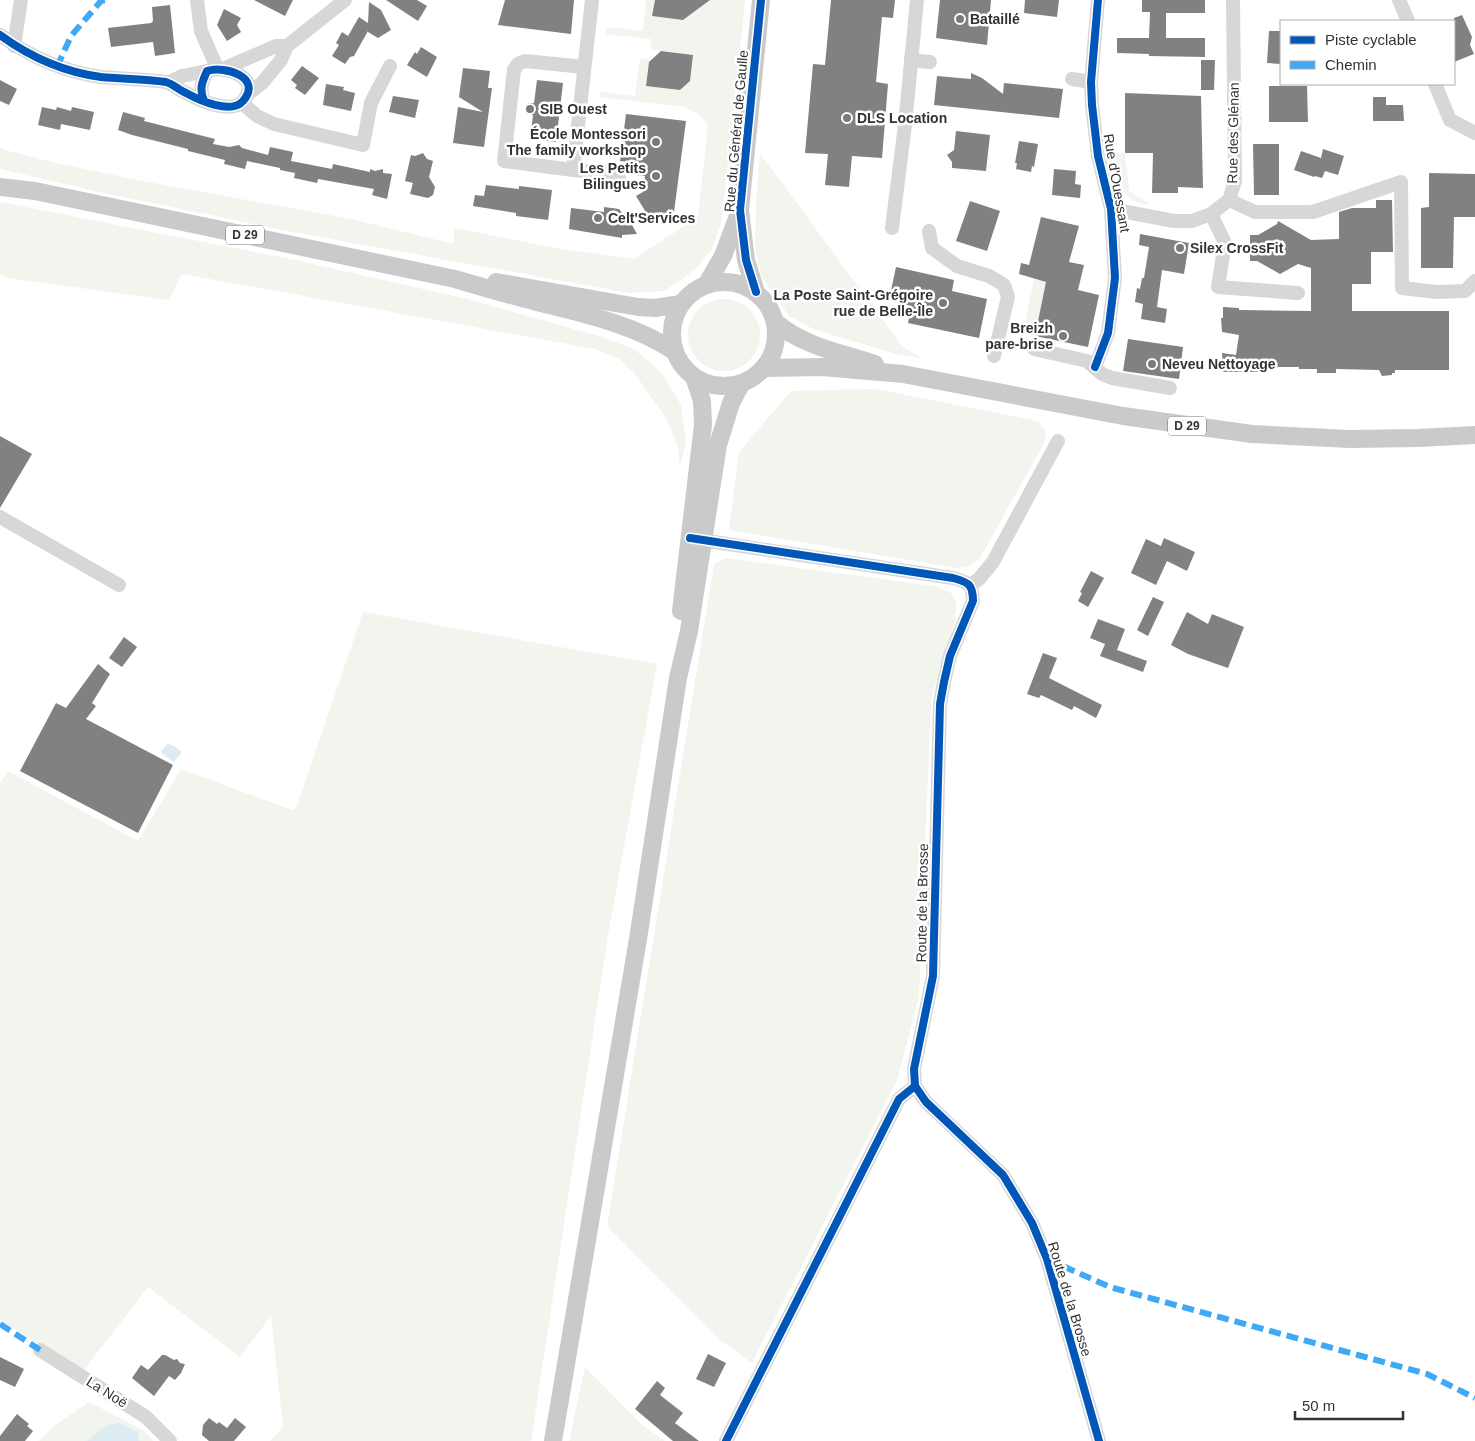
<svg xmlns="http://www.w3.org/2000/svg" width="1475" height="1441" font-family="Arial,sans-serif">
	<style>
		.green { fill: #f1f5ed }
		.water { fill: #ddebf3 }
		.building { fill: #818181 }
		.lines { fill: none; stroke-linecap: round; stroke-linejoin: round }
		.minor { stroke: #d7d7d7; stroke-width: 14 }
		.major { stroke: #cacaca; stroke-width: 18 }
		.quiet { stroke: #3fa9f5; stroke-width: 6; stroke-dasharray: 12 6; stroke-linecap: butt }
		.cycleway-casing { stroke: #fff; stroke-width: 11 }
		.cycleway { stroke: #0057b8; stroke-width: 8 }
		.poi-dot { fill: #7a7a7a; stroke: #fff; stroke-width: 2 }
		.labels { text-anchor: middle; stroke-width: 5; stroke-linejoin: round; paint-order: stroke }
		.shield { fill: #fff; stroke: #707070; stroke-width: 1 }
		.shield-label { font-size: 12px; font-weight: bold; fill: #333 }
		.poi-label { font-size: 14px; font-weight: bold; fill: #333; stroke: #fff; text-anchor: start }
		.street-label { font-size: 14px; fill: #333; stroke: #fff }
	</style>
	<rect width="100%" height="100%" fill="#fff"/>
	<g class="green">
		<path d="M646,0H655L652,16L683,20L700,8L701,0H745L722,220L712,249L698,266L684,278L664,291L629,293L292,232L104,193L0,169V147L5,150L52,162L137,180L351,219L454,244V228L555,248L634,259L698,217L708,125L701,116L685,107L599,97L600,92L635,96L640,58L649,59L646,86L680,90L690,81L693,55L651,49V39L606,34L607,27L643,31Z"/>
		<path d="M1114,153H1125L1129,191L1147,202L1149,205C1119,200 1116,179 1114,153Z"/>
		<path d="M760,155L768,164L902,346L923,359L896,354L813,329L789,316L762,278L757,260L755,246L756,203Z"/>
		<path d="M0,202L300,261L467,299L599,336L634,349L661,372L681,405L686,442L680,467L678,447L667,420L635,374L619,359L595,349L182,274L169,300L8,278L0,275Z"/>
		<path d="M1034,279L1083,291L1081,301L1044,294L1035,336L1023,333Z"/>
		<circle cx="724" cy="335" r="36"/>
		<path d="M875,389L1038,421L1046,432L1044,443L980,558L969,566L957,568L729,530L739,452L791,391Z"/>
		<path d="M725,558L935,586L951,593L956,601L955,623L931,699L919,997L897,1080L752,1363L720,1340L607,1226L714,564Z"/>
		<path d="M363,612L657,664L608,935L531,1441H270L283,1427L271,1316L240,1357L148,1287L83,1371L0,1320V783L8,771L138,841L181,769L292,810L297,806Z"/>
		<path d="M585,1367L641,1424L665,1441H569Z"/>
		<path d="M89,1402L144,1431L153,1441H39L54,1426Z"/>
	</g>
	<g class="water">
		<path d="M168,744L172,745L181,751V754L174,762L162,754L161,751Z"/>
		<path d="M120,1423L138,1433L139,1441H87L107,1425Z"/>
	</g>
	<g class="building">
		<path d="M254,0H293L285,16Z"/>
		<path d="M386,0H417L427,6L418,21Z"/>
		<path d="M505,0H574L571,34L498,25Z"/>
		<path d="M655,0H710L683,20L652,16Z"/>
		<path d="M831,0H895L893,18L882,17L876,82L888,84L882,158L852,156L849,187L825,185L828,154L805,153L813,64L825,65Z"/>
		<path d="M940,0H991L987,45L936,38Z"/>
		<path d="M1025,0H1059L1057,17L1024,13Z"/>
		<path d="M1142,0H1205V13H1166V38H1205V57L1149,56V54L1117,53V38H1149L1150,12H1142Z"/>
		<path d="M369,2L381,10L391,30L378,38L368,32V31L354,56L350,57L345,64L332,56L339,45L336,43L342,32L348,36L359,17L368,23Z"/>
		<path d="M170,5L175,53L155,56L153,42L111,47L108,28L151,23L153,21L152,7Z"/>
		<path d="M224,9L241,18L237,25L241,32L227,41L217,25Z"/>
		<path d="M1462,15L1472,37L1470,45L1474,54L1454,62V18Z"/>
		<path d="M1269,31H1281V64L1267,63Z"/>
		<path d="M421,47L437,57L427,77L407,65L415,52L417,54Z"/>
		<path d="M661,51L693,55L690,81L680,90L646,86L649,62Z"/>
		<path d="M1201,60H1215L1214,90H1201Z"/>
		<path d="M302,66L319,78L305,95L295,88L297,85L291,80Z"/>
		<path d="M463,68L490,71L488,88H492L484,147L453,143L458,107L483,112L459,97Z"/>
		<path d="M971,73L982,78L1003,94L1004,83L1063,89L1059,118L934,105L937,76L971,79Z"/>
		<path d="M0,80L17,89L9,105L0,101Z"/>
		<path d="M537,80L563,83L556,142L530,139L533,115L527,114L528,103H534Z"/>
		<path d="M326,84L344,87L343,90L355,93L351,111L323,105Z"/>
		<path d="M1269,86H1307L1308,122H1269Z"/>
		<path d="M1125,93L1201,96L1203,188L1178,187V193H1152L1153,153H1125Z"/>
		<path d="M393,96L419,100L415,118L389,112Z"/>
		<path d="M1373,97H1386V105H1403L1404,121H1373Z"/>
		<path d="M42,107L56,110L57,107L71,111L72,107L94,112L90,130L61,124L60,130L38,125Z"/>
		<path d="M123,112L145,118L144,121L215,139L213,144L229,147L239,145L242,148L268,155L270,147L293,152L291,161L332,169L333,164L370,172V169L375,171L383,169V173L392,174L387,199L372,195L374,189L318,179L317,183L294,178L295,173L280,170V168L247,161L245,169L224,164L225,160L188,151V149L132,135L118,130Z"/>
		<path d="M626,114L686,121L674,212L656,220L650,219L636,196L643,192L645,176L636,175L638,163L620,161Z"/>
		<path d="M956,131L990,135L986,171L952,168V162L947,155L954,150Z"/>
		<path d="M1019,141L1038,144L1034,167L1032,166L1031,172L1016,169L1017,163H1015Z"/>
		<path d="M1253,144H1279V195H1254Z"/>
		<path d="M1323,149L1344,156L1338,175L1325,171L1322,178L1315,176L1314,177L1294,170L1301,151L1321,158Z"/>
		<path d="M423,153L427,159L433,161L429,177L435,187L433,195L428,198L410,194L413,183L405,181L411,155L415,156Z"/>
		<path d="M1054,169L1076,171L1075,184L1081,185L1080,198L1052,195Z"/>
		<path d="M1429,173L1475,174V217H1454L1453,268H1421V208L1429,207Z"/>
		<path d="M486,185L519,189V186L552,190L548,220L516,216V213L473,206L475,195L484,196Z"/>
		<path d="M1376,200H1392L1393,252H1371V284H1352V311H1449V370H1395V373H1392V375L1382,376L1379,370L1336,369V373H1317V369H1299V367H1260V372H1223L1222,353L1236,355L1239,335L1222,332L1221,318H1223V307L1239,308V310L1311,311V268L1298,264L1280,274L1257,261H1250V235H1258L1277,224L1278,221L1311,240L1339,239V212L1352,208H1376Z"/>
		<path d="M970,201L1000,211L987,251L956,241Z"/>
		<path d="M604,207L619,209L632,225L637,234L622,235V238L569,229L571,208L604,212Z"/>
		<path d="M1041,217L1079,226L1069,262L1084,265L1078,290L1099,295L1088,347L1035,336L1046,282L1019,274L1021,263L1029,265Z"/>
		<path d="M1140,234L1189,243L1184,274L1162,270L1157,307L1167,309L1165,323L1141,319L1143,304L1135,302L1137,288L1140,289L1142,278H1144L1149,247L1139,245Z"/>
		<path d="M896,267L954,280L952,291L987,299L979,338L908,323L911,306L889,300Z"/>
		<path d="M1128,339L1183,347L1179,379L1123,371Z"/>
		<path d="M0,436L32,454L0,508Z"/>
		<path d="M1164,538L1195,552L1187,571L1167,561L1156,585L1131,573L1146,539L1161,546Z"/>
		<path d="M1091,571L1104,578L1088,607L1078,601L1082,593L1080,592Z"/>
		<path d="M1153,597L1164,602L1148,636L1137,630Z"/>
		<path d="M1187,612L1208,624L1212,614L1244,627L1228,668L1188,654L1171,645Z"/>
		<path d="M1098,619L1125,629L1117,650L1147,661L1143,672L1100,656L1105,644L1090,638Z"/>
		<path d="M124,637L137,647L122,667L109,658Z"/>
		<path d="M1043,653L1057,658L1049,678L1102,705L1096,718L1074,706L1072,710L1041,695L1039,698L1027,694Z"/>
		<path d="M98,664L110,674L92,703L96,706L86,719L173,765L138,833L20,771L56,703L66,708Z"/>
		<path d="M708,1354L726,1363L714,1387L696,1379Z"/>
		<path d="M162,1355H165L174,1360L177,1359L180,1363L185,1364L181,1373L175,1380L169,1376L154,1396L132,1378L141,1365L148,1370Z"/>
		<path d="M0,1357L24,1369L15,1387L0,1380Z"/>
		<path d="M657,1381L665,1388L660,1395L683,1413L675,1423L699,1441H673L635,1409Z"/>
		<path d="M17,1414L29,1424L27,1426L33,1431L25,1441H0V1436Z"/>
		<path d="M209,1418L217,1424L219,1422L227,1428L235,1418L246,1427L234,1441H209L202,1435L203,1425Z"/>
	</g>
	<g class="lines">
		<g class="minor">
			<path d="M197,0L201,31L217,68"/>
			<path d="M592,0L573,170L603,173L619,178"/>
			<path d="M1399,0L1408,21"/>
			<path d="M0,35C30,57 64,72 101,77C123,79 145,79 166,82C173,84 179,90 186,93C199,100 231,115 243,101C263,78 226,65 207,71C202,82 199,89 204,101"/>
			<path d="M14,46L21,0"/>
			<path d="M911,60L930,62"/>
			<path d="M223,69L276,46H287"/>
			<path d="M1072,79L1091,82"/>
			<path d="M168,83L182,76L207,71"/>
			<path d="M1435,84L1450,120L1475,133"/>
			<path d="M247,95L262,83L281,60L287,46L345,0"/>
			<path d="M242,103L257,116L274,124L363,145L371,103L390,66"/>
			<path d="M573,170L504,161L514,70L518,64L525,61L584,67"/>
			<path d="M1229,200L1255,212H1313L1401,182L1402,288L1437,292L1465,291L1475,281"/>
			<path d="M1111,209L1174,221H1192L1211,214L1229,200L1235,181L1233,0"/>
			<path d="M1211,214L1225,243L1218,287L1298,293"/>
			<path d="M892,228L905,125L917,0"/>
			<path d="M929,231L932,248L957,266L989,276L1004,285L1008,297L994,356"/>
			<path d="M1034,349L1087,361L1102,374L1112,378L1170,388"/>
			<path d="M1095,367L1108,333L1115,278L1111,209L1098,156L1092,105L1091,82L1098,0"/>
			<path d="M0,517L119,585"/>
			<path d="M694,539L953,578C968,582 973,584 973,601L950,656L944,682L940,704L933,976L914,1069L915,1086L926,1102L1003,1175L1032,1223L1047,1259L1099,1441"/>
			<path d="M970,585L979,579L993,562L1058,441"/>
			<path d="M40,1350L146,1417L170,1441"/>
			<path d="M726,1441L899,1099L915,1086"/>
		</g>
		<g class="major">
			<path d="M0,187L35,191L455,279C482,287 509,295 537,302C584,314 633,324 674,351"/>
			<circle cx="724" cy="334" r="52"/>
			<path d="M496,282L638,307L655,308L681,304"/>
			<path d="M706,285L723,256L739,213"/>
			<path d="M756,292L746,260L740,210L761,0"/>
			<path d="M775,322C805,347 839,352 875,364"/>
			<path d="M765,368L822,367L903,374L1123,416L1252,434L1350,439L1419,438L1475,435"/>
			<path d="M681,611L703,425L702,401L694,377"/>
			<path d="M553,1441L638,939L678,678L689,631L718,445L731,403L741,384"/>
		</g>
		<g class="quiet">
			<path d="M57,67L71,36L101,1L107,0"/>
			<path d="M1047,1259L1110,1287L1427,1374L1475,1398"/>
			<path d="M0,1324L40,1350"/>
		</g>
		<g class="cycleway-casing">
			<g id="cycleway">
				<path d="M0,35C30,57 64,72 101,77C123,79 145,79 166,82C173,84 179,90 186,93C199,100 231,115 243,101C263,78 226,65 207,71C202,82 199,89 204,101"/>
				<path d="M756,292L746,260L740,210L761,0"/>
				<path d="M1095,367L1108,333L1115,278L1111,209L1098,156L1092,105L1091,82L1098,0"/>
				<path d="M690,538L953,578C968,582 973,584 973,601L950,656L944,682L940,704L933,976L914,1069L915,1086L926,1102L1003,1175L1032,1223L1047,1259L1099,1441"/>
				<path d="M726,1441L899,1099L915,1086"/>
			</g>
		</g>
		<use href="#cycleway" class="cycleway"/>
	</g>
	<g class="poi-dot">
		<circle cx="960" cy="19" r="5"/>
		<circle cx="530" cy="109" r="5"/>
		<circle cx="847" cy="118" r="5"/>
		<circle cx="656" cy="142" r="5"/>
		<circle cx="656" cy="176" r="5"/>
		<circle cx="598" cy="218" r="5"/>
		<circle cx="1180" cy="248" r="5"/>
		<circle cx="943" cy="303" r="5"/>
		<circle cx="1063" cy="336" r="5"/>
		<circle cx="1152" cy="364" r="5"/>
	</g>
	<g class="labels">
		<g class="shield">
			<rect x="226" y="225.5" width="38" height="19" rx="4"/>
			<rect x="1168" y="416.5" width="38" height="19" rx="4"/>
		</g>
		<g class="shield-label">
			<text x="245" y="239">D 29</text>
			<text x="1187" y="430">D 29</text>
		</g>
		<g class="poi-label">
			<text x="970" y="24">Bataillé</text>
			<text x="540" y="114">SIB Ouest</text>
			<text x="857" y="123">DLS Location</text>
			<text x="646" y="139" text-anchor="end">École Montessori<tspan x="646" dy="16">The family workshop</tspan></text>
			<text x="646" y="173" text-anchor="end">Les Petits<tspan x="646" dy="16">Bilingues</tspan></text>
			<text x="608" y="223">Celt'Services</text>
			<text x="1190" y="253">Silex CrossFit</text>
			<text x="933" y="300" text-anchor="end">La Poste Saint-Grégoire<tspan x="933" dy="16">rue de Belle-Île</tspan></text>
			<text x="1053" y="333" text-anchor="end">Breizh<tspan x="1053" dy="16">pare-brise</tspan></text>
			<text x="1162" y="369">Neveu Nettoyage</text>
		</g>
		<g class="street-label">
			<text transform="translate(736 131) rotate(-85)" y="5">Rue du Général de Gaulle</text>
			<text transform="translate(1233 133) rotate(-89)" y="5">Rue des Glénan</text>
			<text transform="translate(1117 183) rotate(80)" y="5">Rue d'Ouessant</text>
			<text transform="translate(922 903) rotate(-89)" y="5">Route de la Brosse</text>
			<text transform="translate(1070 1299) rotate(73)" y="5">Route de la Brosse</text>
			<text transform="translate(107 1392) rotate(32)" y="5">La Noë</text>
		</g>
	</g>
	<rect x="1280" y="20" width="175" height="65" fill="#ffffff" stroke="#adadad"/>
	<rect x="1290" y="36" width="25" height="8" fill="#0057b8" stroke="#adadad"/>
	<text x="1325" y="45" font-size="15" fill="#333333">Piste cyclable</text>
	<rect x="1290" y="61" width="25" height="8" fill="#3fa9f5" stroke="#adadad"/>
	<text x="1325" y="70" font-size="15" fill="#333333">Chemin</text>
	<path d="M1295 1411v8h108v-8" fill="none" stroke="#333333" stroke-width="2.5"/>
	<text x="1302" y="1411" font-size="15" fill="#333333" stroke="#ffffff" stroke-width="4" paint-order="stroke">50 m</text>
</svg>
